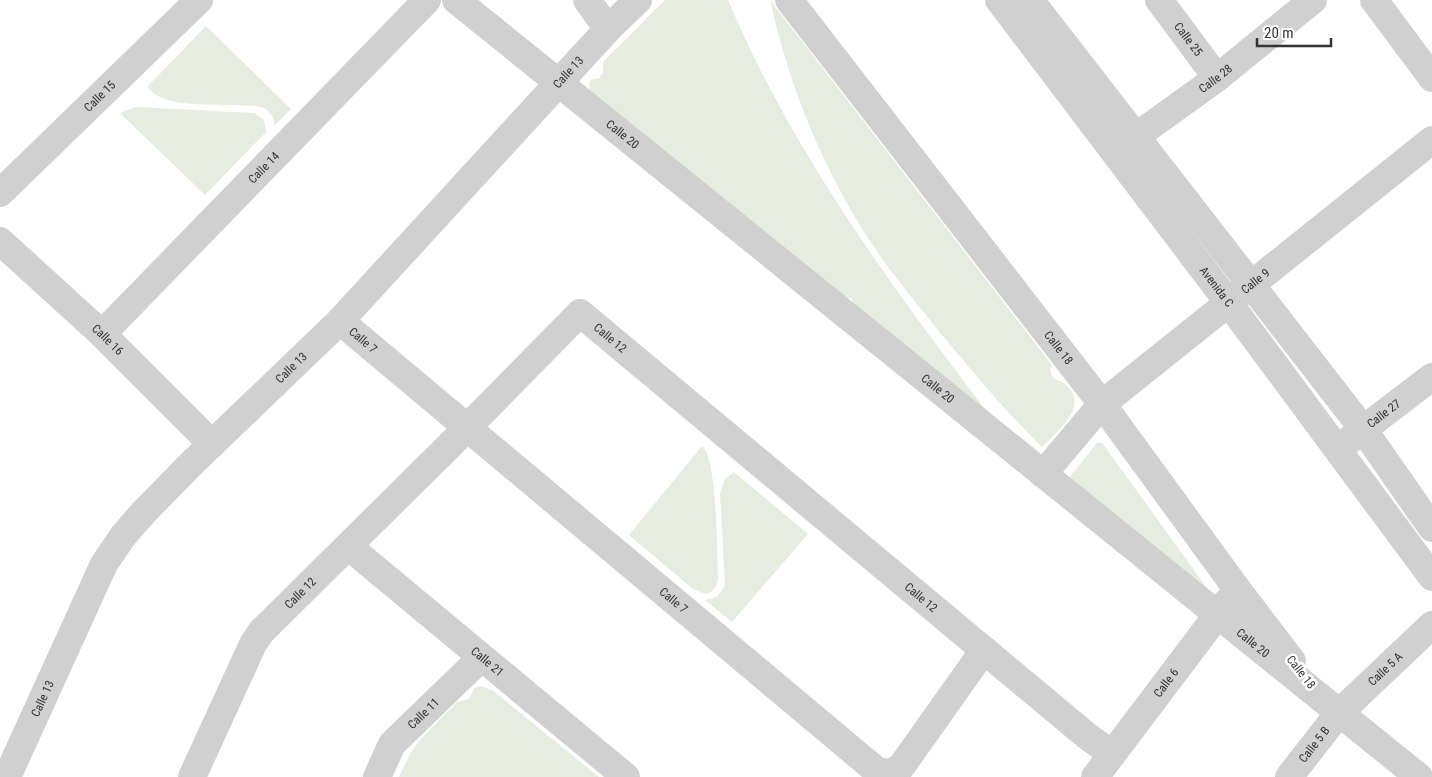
<svg xmlns="http://www.w3.org/2000/svg" width="1432" height="777" font-family="'Roboto Condensed',sans-serif">
	<style>
		.green { fill: #e6ecdf }
		.lines { fill: none; stroke-linecap: round; stroke-linejoin: round }
		.minor { stroke: #d0d0d0; stroke-width: 28 }
		.labels { text-anchor: middle; stroke-width: 5; stroke-linejoin: round; paint-order: stroke }
		.street-label { font-size: 12px; fill: #333; stroke: #fff }
	</style>
	<rect width="100%" height="100%" fill="#fff"/>
	<g class="green">
		<path d="M665,0H728C795,159 900,298 1004,434L858,312L851,298L837,296L589,91L590,80L599,78L603,73V62Z"/>
		<path d="M770,0L1052,365L1050,370L1052,377C1056,381 1062,381 1065,384C1091,406 1057,431 1042,447C1005,411 974,373 941,334C918,304 892,275 872,244C823,170 789,86 770,0Z"/>
		<path d="M206,26L291,109L274,126C275,116 269,110 261,107C236,102 159,112 148,86Z"/>
		<path d="M136,107L255,113L264,120L266,132L205,195L120,113Z"/>
		<path d="M1098,442L1103,444L1204,584V588L1070,480L1071,475Z"/>
		<path d="M702,446C717,458 717,547 718,571C718,582 718,590 706,594L693,589L629,535Z"/>
		<path d="M734,472L808,534L732,622L705,600L717,597L725,586L720,494L725,479Z"/>
		<path d="M481,686L492,690L599,777H399L411,752L421,739L457,702L469,699L474,688Z"/>
	</g>
	<g class="lines">
		<g class="minor">
			<path id="s1" d="M456,0L1419,777"/>
			<path d="M587,0L608,29"/>
			<path id="s2" d="M789,0L1102,404L1237,589L1292,661"/>
			<path id="s3" d="M999,0L1228,302L1432,577"/>
			<path d="M1030,0L1363,429L1432,528"/>
			<path id="s4" d="M1159,0L1217,78"/>
			<path d="M1374,0L1432,78"/>
			<path id="s5" d="M1120,148L1217,78L1313,0"/>
			<path id="s6" d="M0,193L199,0"/>
			<path id="s7" d="M0,241L102,334L212,444"/>
			<path id="s8" d="M340,321L877,771L891,773L901,767L984,650"/>
			<path id="s9" d="M102,334L427,0"/>
			<path id="s10" d="M1348,441L1432,377"/>
			<path id="s11" d="M1043,474L1102,404L1432,140"/>
			<path id="s12" d="M348,546L626,777"/>
			<path id="s13" d="M7,777L104,564L123,536L143,513L191,464L340,321L608,29L638,0"/>
			<path id="s14" d="M192,777L253,644L261,632L452,443L580,313L1087,736L1112,754"/>
			<path id="s15" d="M377,777L392,744L481,658"/>
			<path id="s16" d="M1095,777L1228,601"/>
			<path id="s17" d="M1289,777L1339,713L1432,625"/>
		</g>
	</g>
	<g class="labels">
		<g class="street-label">
			<text dy="4" stroke="none"><textPath href="#s4" startOffset="49">Calle 25</textPath></text>
			<text dy="4" stroke="none"><textPath href="#s13" startOffset="911">Calle 13</textPath></text>
			<text dy="4" stroke="none"><textPath href="#s5" startOffset="118">Calle 28</textPath></text>
			<text dy="4" stroke="none"><textPath href="#s6" startOffset="139">Calle 15</textPath></text>
			<text dy="4" stroke="none"><textPath href="#s1" startOffset="214">Calle 20</textPath></text>
			<text dy="4" stroke="none"><textPath href="#s9" startOffset="232">Calle 14</textPath></text>
			<text dy="4" stroke="none"><textPath href="#s11" startOffset="288">Calle 9</textPath></text>
			<text dy="4" stroke="none"><textPath href="#s3" startOffset="360">Avenida C</textPath></text>
			<text dy="4" stroke="none"><textPath href="#s14" startOffset="651">Calle 12</textPath></text>
			<text dy="4" stroke="none"><textPath href="#s7" startOffset="146">Calle 16</textPath></text>
			<text dy="4" stroke="none"><textPath href="#s8" startOffset="30">Calle 7</textPath></text>
			<text dy="4" stroke="none"><textPath href="#s2" startOffset="440">Calle 18</textPath></text>
			<text dy="4" stroke="none"><textPath href="#s13" startOffset="506">Calle 13</textPath></text>
			<text dy="4" stroke="none"><textPath href="#s1" startOffset="619">Calle 20</textPath></text>
			<text dy="4" stroke="none"><textPath href="#s10" startOffset="45">Calle 27</textPath></text>
			<text dy="4" stroke="none"><textPath href="#s14" startOffset="216">Calle 12</textPath></text>
			<text dy="4" stroke="none"><textPath href="#s14" startOffset="1056">Calle 12</textPath></text>
			<text dy="4" stroke="none"><textPath href="#s8" startOffset="435">Calle 7</textPath></text>
			<text dy="4" stroke="none"><textPath href="#s1" startOffset="1024">Calle 20</textPath></text>
			<text dy="4" stroke="none"><textPath href="#s12" startOffset="181">Calle 21</textPath></text>
			<text dy="4" stroke="none"><textPath href="#s17" startOffset="145">Calle 5 A</textPath></text>
			<text transform="translate(1301 672) rotate(52)" y="4">Calle 18</text>
			<text dy="4" stroke="none"><textPath href="#s16" startOffset="118">Calle 6</textPath></text>
			<text dy="4" stroke="none"><textPath href="#s13" startOffset="86">Calle 13</textPath></text>
			<text dy="4" stroke="none"><textPath href="#s15" startOffset="80">Calle 11</textPath></text>
			<text dy="4" stroke="none"><textPath href="#s17" startOffset="41">Calle 5 B</textPath></text>
		</g>
	</g>
	<path d="M1257 38v8h74v-8" fill="none" stroke="#333333" stroke-width="2.5"/>
	<text x="1264" y="38" font-size="15" fill="#333333" stroke="#ffffff" stroke-width="4" paint-order="stroke">20 m</text>
</svg>
